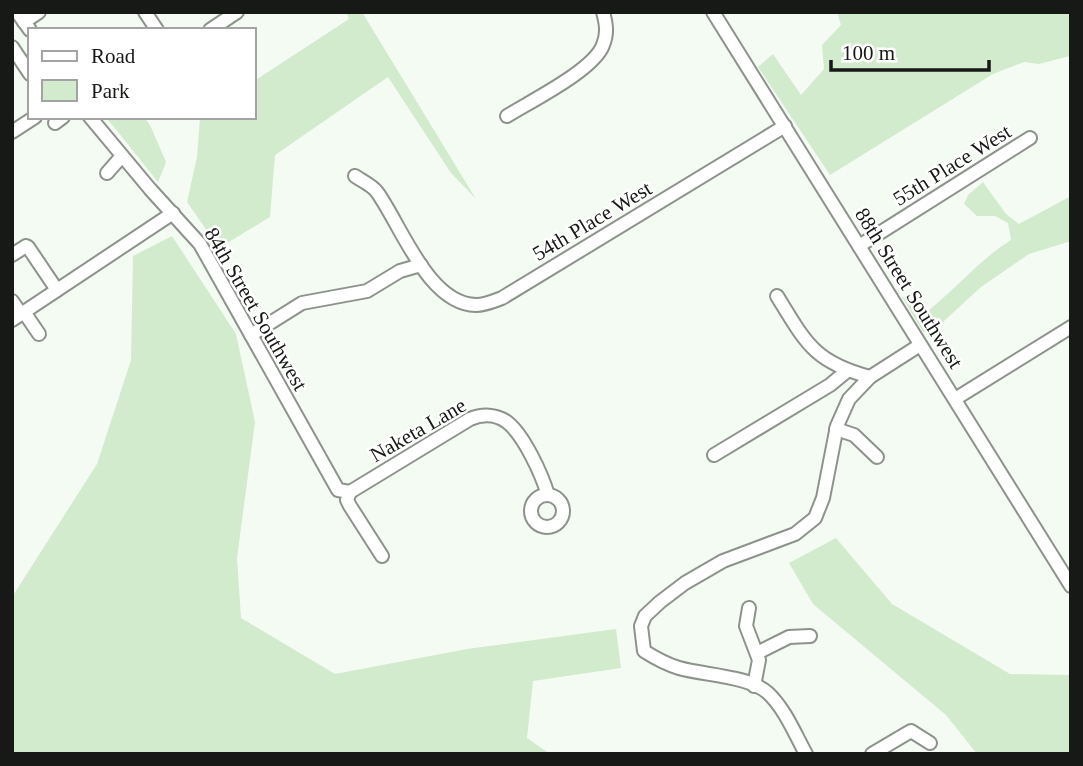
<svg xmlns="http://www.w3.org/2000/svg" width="1083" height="766" font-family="Georgia,serif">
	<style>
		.green { fill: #d2ebcc }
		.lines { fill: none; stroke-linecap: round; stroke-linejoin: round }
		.minor-casing { stroke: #8d938c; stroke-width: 16 }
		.minor { stroke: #fff; stroke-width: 12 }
		.labels { text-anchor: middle; stroke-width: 5; stroke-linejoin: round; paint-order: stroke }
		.street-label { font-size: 21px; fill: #171916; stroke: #fff }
	</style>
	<rect width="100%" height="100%" fill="#f4fbf3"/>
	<g class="green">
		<path d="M346,12H362L476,199L451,173L388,77L275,155L270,217L219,248L187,202L197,157L200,117H254V81L349,19Z"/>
		<path d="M837,12H1071V57L1070,56L1039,64L1024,62L993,74L830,175L758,67L773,54L801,95L824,69L822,45L841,25Z"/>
		<path d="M106,117H144L150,125L166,162L158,182Z"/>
		<path d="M983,182L1006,214L1019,224L1071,196V241L1029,254L981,287L931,333L923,332L902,297L913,300L924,314C954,291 979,260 1011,240L1008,223L995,216H977L964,204L968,195Z"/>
		<path d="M172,236L236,334L255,422L237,558L241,618L335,674L467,649L616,629L621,668L533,681L527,738L550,754H12V597L97,464L131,360L133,256Z"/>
		<path d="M836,538L892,604L1010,674L1071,675V754H977L946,715L813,604L789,563Z"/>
	</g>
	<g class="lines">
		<g class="minor-casing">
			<g id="minor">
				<path d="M17,12L30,30"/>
				<path d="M145,12L157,30"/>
				<path d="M713,12L1071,586"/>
				<path d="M24,22L39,12"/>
				<path d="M210,30L237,12"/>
				<path d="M12,47L30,74"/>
				<path d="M507,116C531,101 594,70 603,45C608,33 606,23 603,12"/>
				<path d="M90,117L150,189L200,244L338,490L350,492"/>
				<path d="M55,123L63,117"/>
				<path d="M12,132L35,117"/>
				<path d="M107,173L122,156"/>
				<path d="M355,176C362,181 372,185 377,192C401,225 428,304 476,305C485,305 494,301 502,298L785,126"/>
				<path d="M859,246L1030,138"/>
				<path d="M12,255L26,246L28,247L57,290"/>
				<path d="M777,296C806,343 814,362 870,377"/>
				<path d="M12,301L21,314"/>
				<path d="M24,312L39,334"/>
				<path d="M12,320L173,213"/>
				<path d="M251,335L302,303L367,291L400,271L421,265"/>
				<path d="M955,399L1071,327"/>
				<path d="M836,429L854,435L877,457"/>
				<path d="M714,455L830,385L847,371"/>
				<path d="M350,492L470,419C482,414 496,414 507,422C524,435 542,475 548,495"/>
				<path d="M350,492L347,500L350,506L382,556"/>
				<circle cx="547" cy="511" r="16"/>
				<path d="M749,608L746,626L759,660L754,686"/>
				<path d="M757,653L789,637L810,636"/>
				<path d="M806,754C795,734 785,709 768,693C750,676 703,675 679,668C666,664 655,658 644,651L641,626L645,616L660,602L685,583L723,561L795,534L815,518L823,498L837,426L849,399L870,377L920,345"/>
				<path d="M872,754L911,731L930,743"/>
			</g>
		</g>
		<use href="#minor" class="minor"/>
	</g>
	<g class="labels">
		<g class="street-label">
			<text transform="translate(952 165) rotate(-32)" y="7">55th Place West</text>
			<text transform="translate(592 221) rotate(-31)" y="7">54th Place West</text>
			<text transform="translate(909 288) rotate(58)" y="7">88th Street Southwest</text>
			<text transform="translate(256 309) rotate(60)" y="7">84th Street Southwest</text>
			<text transform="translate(418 430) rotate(-30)" y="7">Naketa Lane</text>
		</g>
	</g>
	<rect width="1083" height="766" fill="none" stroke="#171916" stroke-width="28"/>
	<rect x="28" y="28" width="228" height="91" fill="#ffffff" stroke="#a2a3a2" stroke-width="2"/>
	<rect x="42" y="51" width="35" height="10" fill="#ffffff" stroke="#a2a3a2" stroke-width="2"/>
	<text x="91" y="63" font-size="21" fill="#171916">Road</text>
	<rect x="42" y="80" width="35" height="21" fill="#d2ebcc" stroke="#a2a3a2" stroke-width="2"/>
	<text x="91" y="98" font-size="21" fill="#171916">Park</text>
	<path d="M831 60v10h158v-10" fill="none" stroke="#171916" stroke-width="3.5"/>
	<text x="842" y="60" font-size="21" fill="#171916" stroke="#ffffff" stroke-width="5" paint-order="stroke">100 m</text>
</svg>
